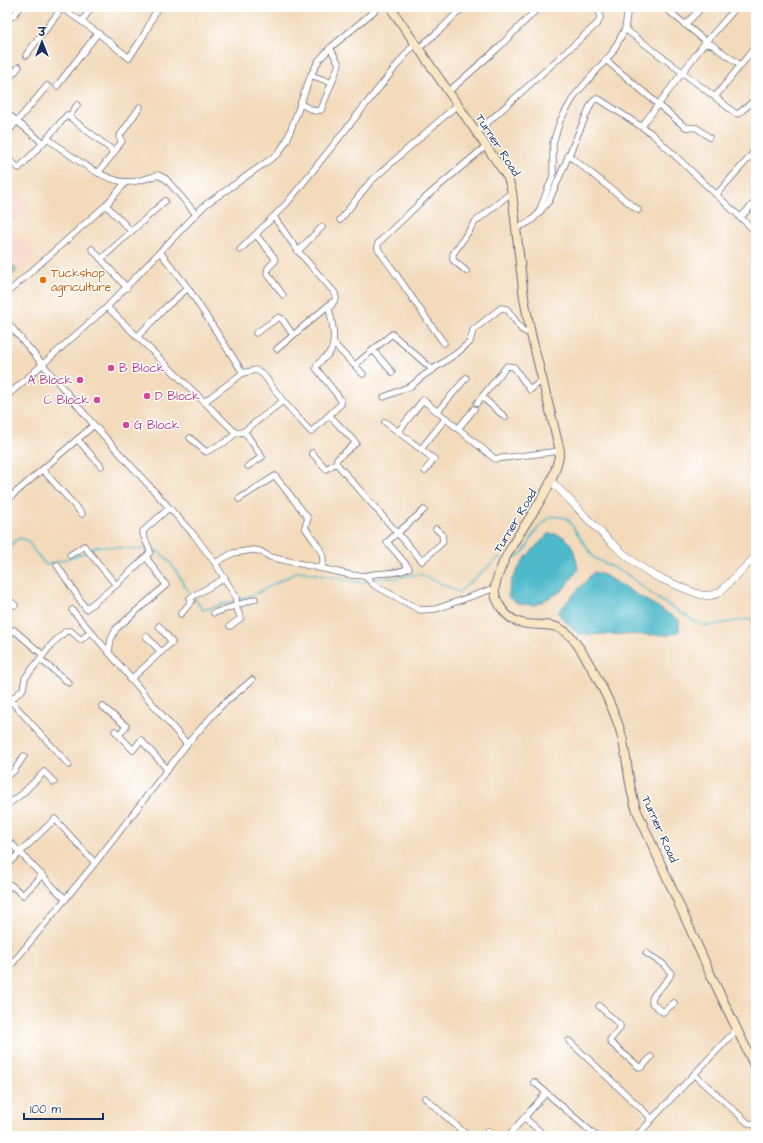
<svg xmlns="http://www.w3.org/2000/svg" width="763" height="1143" font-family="'Architects Daughter','Playpen Sans Deva',sans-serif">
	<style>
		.built { fill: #f6d1c5 }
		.green { fill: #80ce8e; stroke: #4e7e76 }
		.water { fill: #4eb9ca; stroke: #347494 }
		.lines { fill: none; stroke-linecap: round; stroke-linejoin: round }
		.stream { stroke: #4eb9ca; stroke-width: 1.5 }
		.minor-casing { stroke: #676b7f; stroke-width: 7 }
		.tertiary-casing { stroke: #676b7f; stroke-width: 8 }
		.secondary-casing { stroke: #676b7f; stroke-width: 10 }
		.minor { stroke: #fff; stroke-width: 5.5 }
		.tertiary { stroke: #fff; stroke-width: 7 }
		.secondary { stroke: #fbe6c4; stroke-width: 8 }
		.food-dot { fill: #e8710a; stroke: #fff; stroke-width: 1.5 }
		.hotel-dot { fill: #d1479c; stroke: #fff; stroke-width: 1.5 }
		.labels { text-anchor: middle; stroke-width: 3; stroke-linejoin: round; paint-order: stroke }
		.street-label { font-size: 12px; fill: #1b2f5e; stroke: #fff }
		.food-label { font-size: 12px; fill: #c56008; stroke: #fff; text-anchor: start }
		.hotel-label { font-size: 12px; fill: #b23c85; stroke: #fff; text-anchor: start }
	</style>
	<rect width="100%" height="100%" fill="#fff"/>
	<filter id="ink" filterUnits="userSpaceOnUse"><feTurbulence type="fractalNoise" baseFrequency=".025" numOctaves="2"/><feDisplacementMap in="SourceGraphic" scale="8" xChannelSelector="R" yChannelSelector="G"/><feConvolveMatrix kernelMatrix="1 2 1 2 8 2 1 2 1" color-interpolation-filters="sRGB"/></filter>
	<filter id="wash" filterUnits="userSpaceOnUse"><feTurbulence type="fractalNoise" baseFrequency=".012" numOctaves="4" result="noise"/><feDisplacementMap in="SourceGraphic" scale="16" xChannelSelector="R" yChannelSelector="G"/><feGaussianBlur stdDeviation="0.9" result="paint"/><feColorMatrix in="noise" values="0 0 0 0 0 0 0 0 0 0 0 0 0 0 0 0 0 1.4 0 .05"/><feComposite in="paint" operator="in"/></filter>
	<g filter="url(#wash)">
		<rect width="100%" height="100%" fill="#f3dabb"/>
		<path class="built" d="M7,183L31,206L9,226L35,254L7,280Z"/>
		<path class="green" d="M7,258L17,271L7,280Z"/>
		<g class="water">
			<path d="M548,534C571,532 575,551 578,570L562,591L535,605L519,604L508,597L511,581L525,558Z"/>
			<path d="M594,572L604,575L679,620V631L670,635L579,634L561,617L558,612Z"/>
		</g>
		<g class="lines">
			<g class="stream">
				<path d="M7,548L19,538L27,540L35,552L46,565L73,557L86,552"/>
				<path d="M89,550L98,546L148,550"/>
				<path d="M152,550C170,552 181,583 192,596"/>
				<path d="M510,558C526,557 528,543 535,532C539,526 546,521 551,516L567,518L594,558L625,573L657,598L696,622L706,626L756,618"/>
				<path d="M371,580L377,578H397L420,574L459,592L498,558H502"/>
				<path d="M194,598L203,610L234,601"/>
				<path d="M237,600L255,594L299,571L362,583L367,581"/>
			</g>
		</g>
	</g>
	<g filter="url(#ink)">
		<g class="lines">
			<g class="minor-casing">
				<g id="minor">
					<path d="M664,7L709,44"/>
					<path d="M13,16L20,7"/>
					<path d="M82,21L92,7"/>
					<path d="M685,25L702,7"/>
					<path d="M625,29L715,97L756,46"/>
					<path d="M706,42L734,10"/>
					<path d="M418,49L441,29L463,7"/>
					<path d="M26,55L62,8L98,33L129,58L144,35L158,7"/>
					<path d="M607,61L685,127L697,128L709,137"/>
					<path d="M311,75L332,83"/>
					<path d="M7,81L19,67"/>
					<path d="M57,86L98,33"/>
					<path d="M448,92L497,49L539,7"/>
					<path d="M715,97L735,113L738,114L756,99"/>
					<path d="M300,104L315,111L321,110L339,64L330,48"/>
					<path d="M7,113L43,143"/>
					<path d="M69,117L77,105"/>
					<path d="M642,126L704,44H711L740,65"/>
					<path d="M7,133L47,86"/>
					<path d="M476,133L598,23L600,18V7"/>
					<path d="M47,138C67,153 103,182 128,182C138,182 148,178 158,175L166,179L196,214"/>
					<path d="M113,154L122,141L119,137L140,107"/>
					<path d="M568,155L638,210"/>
					<path d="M7,159L19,168L43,143L67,115L112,150V155L98,173"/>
					<path d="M716,195L756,150"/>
					<path d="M106,205L131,231"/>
					<path d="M538,214L549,201L591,104L595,99H599L651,133L756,232"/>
					<path d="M740,218L756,201"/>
					<path d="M340,220L370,182L457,105"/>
					<path d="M517,228L531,221L538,214L553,176V143L560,121L575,95L612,53L625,29L628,7"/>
					<path d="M256,235L274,257L275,261L268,268L267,273L283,295"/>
					<path d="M92,249L127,288"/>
					<path d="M240,250L287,203L414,44"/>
					<path d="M298,251L322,227"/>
					<path d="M160,252L188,288L243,373"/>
					<path d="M101,259L165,201"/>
					<path d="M466,271L453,260V254L475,222L512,192"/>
					<path d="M7,293L106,205L126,182"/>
					<path d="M107,307L205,205L278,154L287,140L311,75L319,60L330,48L379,7"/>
					<path d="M7,322L94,425L194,535L215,563L236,597V607L241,618L230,626"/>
					<path d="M256,333L279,317L282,319L293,335"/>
					<path d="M138,336L166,307L188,288"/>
					<path d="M333,343L363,374"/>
					<path d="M444,343C421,312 401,280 378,249V243L426,197L486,146"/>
					<path d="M277,349L331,303"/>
					<path d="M373,350L392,372"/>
					<path d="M355,365L392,334L433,370"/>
					<path d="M7,396L107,307L236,433L243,432L247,435L262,457L248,466"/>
					<path d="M384,397L411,386L423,376L457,353L470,342L473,330L501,308L507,309L522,330L531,334"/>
					<path d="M482,397L505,417"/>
					<path d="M204,402L243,373L256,370L263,374L283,401L311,432L341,404V400L316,368C318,361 326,358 330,352C337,343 332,319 329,309L336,298L335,293L298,251L274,217"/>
					<path d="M477,403L507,366L514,367L530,390L542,380"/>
					<path d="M438,411L466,378"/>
					<path d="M330,416L356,443L337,459L336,463L422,561L443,542L442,534L436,529"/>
					<path d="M385,422L434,459L425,471"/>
					<path d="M458,429L474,409"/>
					<path d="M243,432L283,401"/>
					<path d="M398,432L423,400L495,459L560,451"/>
					<path d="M190,438L206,452L227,441L236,433"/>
					<path d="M78,440L101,466"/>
					<path d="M421,449L446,418"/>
					<path d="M312,453L326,469L336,463"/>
					<path d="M43,470L82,514"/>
					<path d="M239,499L275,476L308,518L305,527C313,542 327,550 322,568"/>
					<path d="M7,500L94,425"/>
					<path d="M70,555L84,546L116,585"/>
					<path d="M146,557L150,552C149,544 142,538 143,531L169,508"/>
					<path d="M215,563L233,553L253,550L260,551L270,557L351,575L365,576L374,585L420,610L436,609L495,588"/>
					<path d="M57,565L86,609L116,585L146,557L166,585L116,629L111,639L109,651"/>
					<path d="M365,576C382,571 393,576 409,568L387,542L424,510"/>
					<path d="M7,599L15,605"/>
					<path d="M72,610C111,654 148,699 187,744"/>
					<path d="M214,613L255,599"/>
					<path d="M181,614L192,601L190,598L225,578"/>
					<path d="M146,636L161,652"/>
					<path d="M7,637L14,630L43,655"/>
					<path d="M40,659L69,683"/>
					<path d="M130,680L172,642L159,626"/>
					<path d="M10,700L69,765"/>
					<path d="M7,704L23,689L25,678L52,644L66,631H71L81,640L91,631"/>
					<path d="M102,706L126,726L119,735"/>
					<path d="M115,731L133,750L141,740L168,770"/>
					<path d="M7,776L14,771L24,756"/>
					<path d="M7,805L22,794L44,772L54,782"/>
					<path d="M7,839L58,892L66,899"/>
					<path d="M7,865L55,819L95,863"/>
					<path d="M7,889L11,885L23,895L42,875"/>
					<path d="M646,953L663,964L671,973C669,984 650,992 652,1003L663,1012L674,1003"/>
					<path d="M7,970L95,863L187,744L221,706L252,680"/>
					<path d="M599,1006L620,1025V1028L610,1040L611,1043L639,1067H642L651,1057"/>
					<path d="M569,1041L650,1117L649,1123L636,1136"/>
					<path d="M694,1074L748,1123L756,1126"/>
					<path d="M534,1082L596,1136"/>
					<path d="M425,1098L468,1136"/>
					<path d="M525,1118L545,1136"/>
					<path d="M651,1120L737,1029"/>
					<path d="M488,1131L494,1136"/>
					<path d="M508,1136L546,1093"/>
				</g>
			</g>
			<g class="tertiary-casing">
				<path id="tertiary" d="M552,482C585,514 615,553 655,576C664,580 674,584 683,588C696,593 707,600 720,592L756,556"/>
			</g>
			<g class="secondary-casing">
				<path id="secondary" d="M390,7L508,178L512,192L524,298L531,334L560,451C553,495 521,523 503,563C500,571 495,581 495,589C494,596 497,600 500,606C521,640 551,611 573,639C590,661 616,711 622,737C628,761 628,787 637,811L709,971L756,1069"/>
			</g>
			<use href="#minor" class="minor"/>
			<use href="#tertiary" class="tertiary"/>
			<use href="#secondary" class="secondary"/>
		</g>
	</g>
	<circle class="food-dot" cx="43" cy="280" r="4"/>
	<g class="hotel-dot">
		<circle cx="111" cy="368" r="4"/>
		<circle cx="80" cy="380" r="4"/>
		<circle cx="147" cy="396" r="4"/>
		<circle cx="97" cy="400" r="4"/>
		<circle cx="126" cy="425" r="4"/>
	</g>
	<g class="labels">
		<g class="street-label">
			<text transform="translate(498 145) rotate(57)" y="4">Turner Road</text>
			<text transform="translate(515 521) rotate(-59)" y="4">Turner Road</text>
			<text transform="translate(660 829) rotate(66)" y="4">Turner Road</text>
		</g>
		<g class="food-label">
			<text x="51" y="277">Tuckshop<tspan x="51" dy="14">agriculture</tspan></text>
		</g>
		<g class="hotel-label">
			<text x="119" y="372">B Block</text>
			<text x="72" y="384" text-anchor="end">A Block</text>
			<text x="155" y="400">D Block</text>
			<text x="89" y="404" text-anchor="end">C Block</text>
			<text x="134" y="429">G Block</text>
		</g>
	</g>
	<rect width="763" height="1143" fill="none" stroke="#fff" stroke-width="24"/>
	<g transform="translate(42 42)" stroke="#ffffff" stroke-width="3" paint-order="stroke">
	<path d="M0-3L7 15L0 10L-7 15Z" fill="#1b2f5e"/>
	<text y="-6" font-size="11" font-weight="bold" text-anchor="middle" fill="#1b2f5e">उ</text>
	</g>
	<path d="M24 1113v6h79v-6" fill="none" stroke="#1b2f5e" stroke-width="2"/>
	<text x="30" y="1113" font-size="12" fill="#1b2f5e" stroke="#ffffff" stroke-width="3" paint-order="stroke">100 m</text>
</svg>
